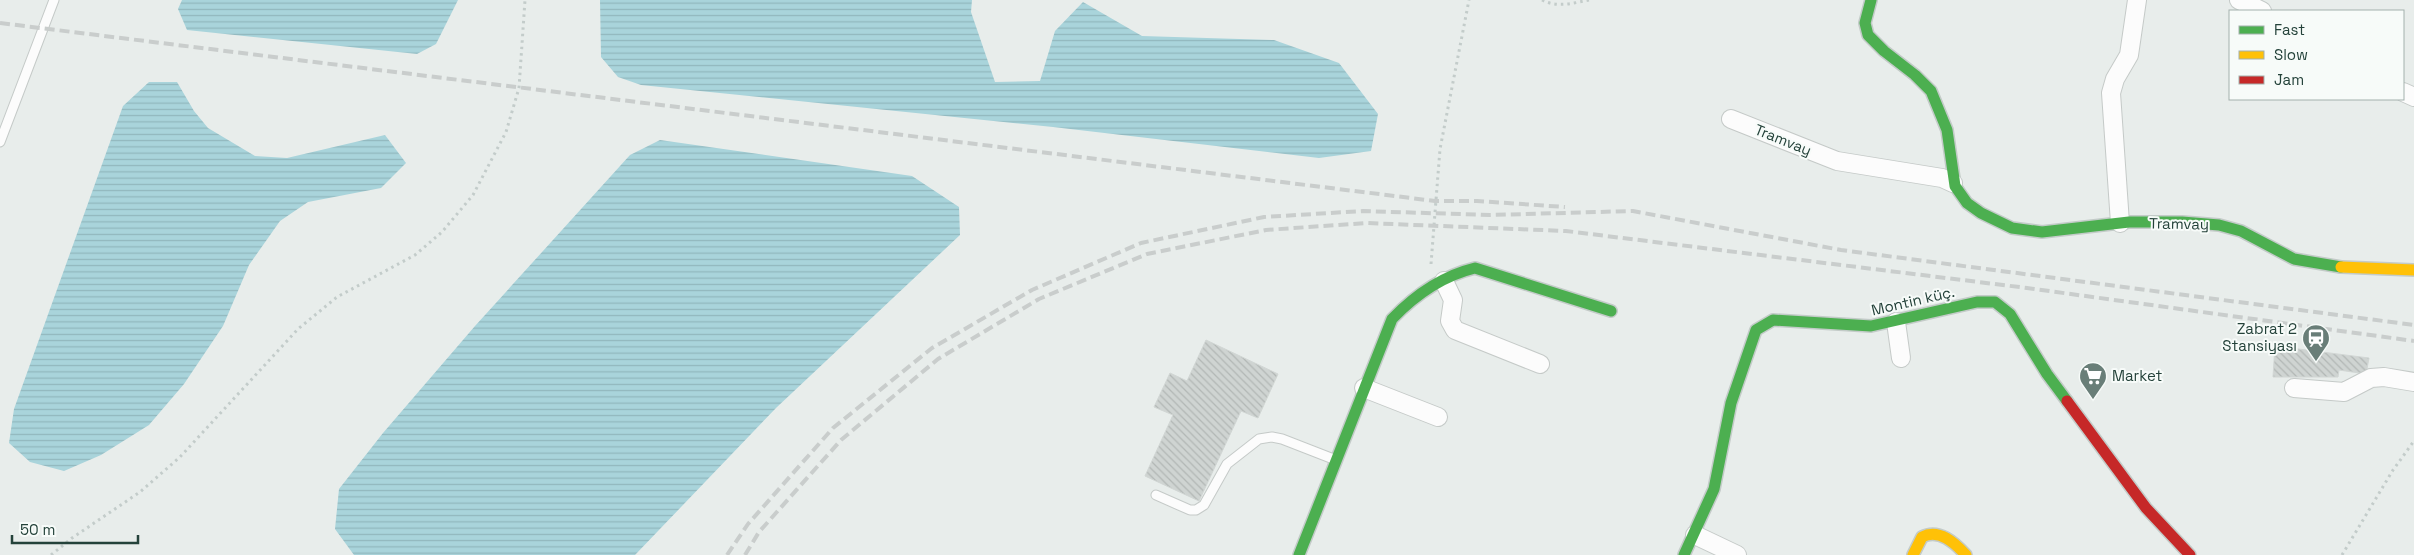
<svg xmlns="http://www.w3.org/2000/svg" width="2414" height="555" font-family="'Space Grotesk',sans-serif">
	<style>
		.water { fill: url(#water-rules) }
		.building { fill: url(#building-back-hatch); stroke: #d1d6d4 }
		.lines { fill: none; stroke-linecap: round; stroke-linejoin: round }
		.lane-casing { stroke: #c5cac8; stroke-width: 11 }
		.street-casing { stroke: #c5cac8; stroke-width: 20 }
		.fast-casing { stroke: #c3cbc8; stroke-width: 14 }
		.slow-casing { stroke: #c3cbc8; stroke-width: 14 }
		.jam-casing { stroke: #c3cbc8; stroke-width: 14 }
		.path { stroke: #c3ccca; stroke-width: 3; stroke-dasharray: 2.5 4; stroke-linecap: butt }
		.lane { stroke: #fcfcfc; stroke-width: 9 }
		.street { stroke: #fcfcfc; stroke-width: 18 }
		.fast { stroke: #4caf50; stroke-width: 11 }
		.slow { stroke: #ffc107; stroke-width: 11 }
		.jam { stroke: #c62828; stroke-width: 11 }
		.rail { stroke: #c9cdcc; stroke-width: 4; stroke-dasharray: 10 5; stroke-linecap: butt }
		.labels { text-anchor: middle; stroke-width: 4; stroke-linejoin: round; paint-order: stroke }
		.street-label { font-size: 15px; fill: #24423a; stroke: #f7fbf9 }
		.poi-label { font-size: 15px; fill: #24423a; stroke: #f7fbf9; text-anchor: end }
	</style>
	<defs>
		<pattern id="water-rules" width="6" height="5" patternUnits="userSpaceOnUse" patternTransform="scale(1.25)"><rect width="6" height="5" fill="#a9d4db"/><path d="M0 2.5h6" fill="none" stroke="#91b7bd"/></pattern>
		<pattern id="building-back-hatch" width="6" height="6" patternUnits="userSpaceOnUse" patternTransform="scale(1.25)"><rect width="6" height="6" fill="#cfd4d2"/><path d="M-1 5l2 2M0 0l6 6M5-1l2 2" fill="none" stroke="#b2b7b5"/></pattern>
	</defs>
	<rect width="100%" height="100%" fill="#e8edeb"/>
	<g class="water">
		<path d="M182,0H458L436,44L417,54L187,30L178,9Z"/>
		<path d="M600,0H972L971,12L995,82L1040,81L1055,31L1083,2L1142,36L1274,40L1339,63L1378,114L1371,151L1319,158L1053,127L641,85L618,77L601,57Z"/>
		<path d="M149,82H177L194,111L208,128L255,156L287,158L385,135L406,163L381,188L308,202L280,221L249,265L223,326L184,384L149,425L101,455L64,471L30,462L9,443L14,409L123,106Z"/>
		<path d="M660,140L912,176L959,207L960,235L776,408L635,555H354L335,529L339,489L383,433L475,326L630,155Z"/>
	</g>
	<g class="building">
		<path d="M1206,340L1278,374L1258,418L1241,411L1199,501L1145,476L1173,415L1154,407L1170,373L1187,381Z"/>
		<path d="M2275,346L2369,358L2366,374L2339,370L2338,377H2273Z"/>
	</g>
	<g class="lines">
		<g class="lane-casing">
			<g id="lane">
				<path d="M0,142L54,0"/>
				<path d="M1156,495L1190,510H1196L1204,505L1227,464L1259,439L1272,437L1282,439L1336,460"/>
			</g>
		</g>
		<g class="street-casing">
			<g id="street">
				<path d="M2239,0L2262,11"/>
				<path d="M2403,92L2414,97"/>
				<path d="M1731,119L1837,161L1942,178L1953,183"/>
				<path d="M2120,223L2111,93L2115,79L2129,55L2137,0"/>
				<path d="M1444,281L1453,300L1450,321L1455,330L1540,364"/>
				<path d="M1896,322L1901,358"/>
				<path d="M1364,388L1438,417"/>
				<path d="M2294,388L2344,392L2371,378L2384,377L2414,382"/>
				<path d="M1695,535L1737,555"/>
			</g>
		</g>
		<g class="fast-casing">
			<g id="fast">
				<path d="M1871,0L1865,23L1868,35L1884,51L1915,75L1931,91L1947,130L1955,186L1967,203L1981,213L2012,228L2042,232L2129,222H2182L2219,225L2241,231L2294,259L2341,267"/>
				<path d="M1299,555L1392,319C1415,295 1442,276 1475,268L1611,311"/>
				<path d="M1684,555L1714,489L1731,403L1756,330L1773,320L1871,326L1977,302H1995L2010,314L2047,374L2067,401"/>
			</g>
		</g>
		<g class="slow-casing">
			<g id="slow">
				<path d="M2341,267L2414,270"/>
				<path d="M1913,555L1922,537C1939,528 1955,543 1966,555"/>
			</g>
		</g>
		<g class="jam-casing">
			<path id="jam" d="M2067,401L2146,508L2190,555"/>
		</g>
		<g class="path">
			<path d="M1542,0C1557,8 1574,3 1589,0"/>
			<path d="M1431,264L1440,149L1469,0"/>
			<path d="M51,555L72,538L140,492L180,457L298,329L337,297L415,255L442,232L473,195L506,132L519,88L525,0"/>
			<path d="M2342,555L2393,470L2414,441"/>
		</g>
		<use href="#lane" class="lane"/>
		<use href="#street" class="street"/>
		<use href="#fast" class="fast"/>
		<use href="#slow" class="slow"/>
		<use href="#jam" class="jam"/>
		<g class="rail">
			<path d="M0,23L1435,201H1477L1565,207"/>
			<path d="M727,555L748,524L833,428L932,348L1032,290L1141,243L1264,217L1363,211L1490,215L1633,211L1841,250L2414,325"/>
			<path d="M745,555L759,532L841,440L938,359L1039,299L1147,254L1266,230L1366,223L1566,231L2027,288L2414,341"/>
		</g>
	</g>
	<defs>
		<g id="station-pin" transform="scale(1.4375)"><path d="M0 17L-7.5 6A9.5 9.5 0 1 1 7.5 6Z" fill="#697e78" stroke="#f7fbf9"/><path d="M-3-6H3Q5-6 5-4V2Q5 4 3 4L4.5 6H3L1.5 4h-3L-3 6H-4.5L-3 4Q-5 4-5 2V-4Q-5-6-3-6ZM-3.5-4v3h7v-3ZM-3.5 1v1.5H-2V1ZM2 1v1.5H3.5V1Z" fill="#fff"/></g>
		<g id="supermarket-pin" transform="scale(1.4375)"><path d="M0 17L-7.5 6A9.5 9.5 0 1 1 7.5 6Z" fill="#697e78" stroke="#f7fbf9"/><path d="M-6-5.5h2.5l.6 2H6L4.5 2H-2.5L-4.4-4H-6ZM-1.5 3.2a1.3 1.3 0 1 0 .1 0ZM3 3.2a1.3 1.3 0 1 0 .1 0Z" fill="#fff"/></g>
	</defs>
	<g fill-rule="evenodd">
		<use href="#station-pin" x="2316" y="338"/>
		<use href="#supermarket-pin" x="2093" y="376"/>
	</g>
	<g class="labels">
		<g class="street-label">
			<text transform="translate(1783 140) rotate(22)" y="5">Tramvay</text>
			<text transform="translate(2179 224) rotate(1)" y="5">Tramvay</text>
			<text transform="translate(1913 301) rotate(-13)" y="5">Montin küç.</text>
		</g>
		<g class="poi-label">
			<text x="2297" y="334">Zabrat 2<tspan x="2297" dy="17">Stansiyası</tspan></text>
			<text x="2112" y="381" text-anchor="start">Market</text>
		</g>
	</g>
	<rect x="2229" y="10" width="175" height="90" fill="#f7fbf9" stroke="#a3b1ad"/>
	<rect x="2239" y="26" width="25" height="8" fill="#4caf50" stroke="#a3b1ad"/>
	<text x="2274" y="35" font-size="15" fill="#24423a">Fast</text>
	<rect x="2239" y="51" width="25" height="8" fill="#ffc107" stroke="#a3b1ad"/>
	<text x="2274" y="60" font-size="15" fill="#24423a">Slow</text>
	<rect x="2239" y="76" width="25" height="8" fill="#c62828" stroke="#a3b1ad"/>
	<text x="2274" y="85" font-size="15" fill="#24423a">Jam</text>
	<path d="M12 535v8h126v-8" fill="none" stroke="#24423a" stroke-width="2.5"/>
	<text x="20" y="535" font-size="15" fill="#24423a" stroke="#f7fbf9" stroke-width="4" paint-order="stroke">50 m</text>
</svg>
